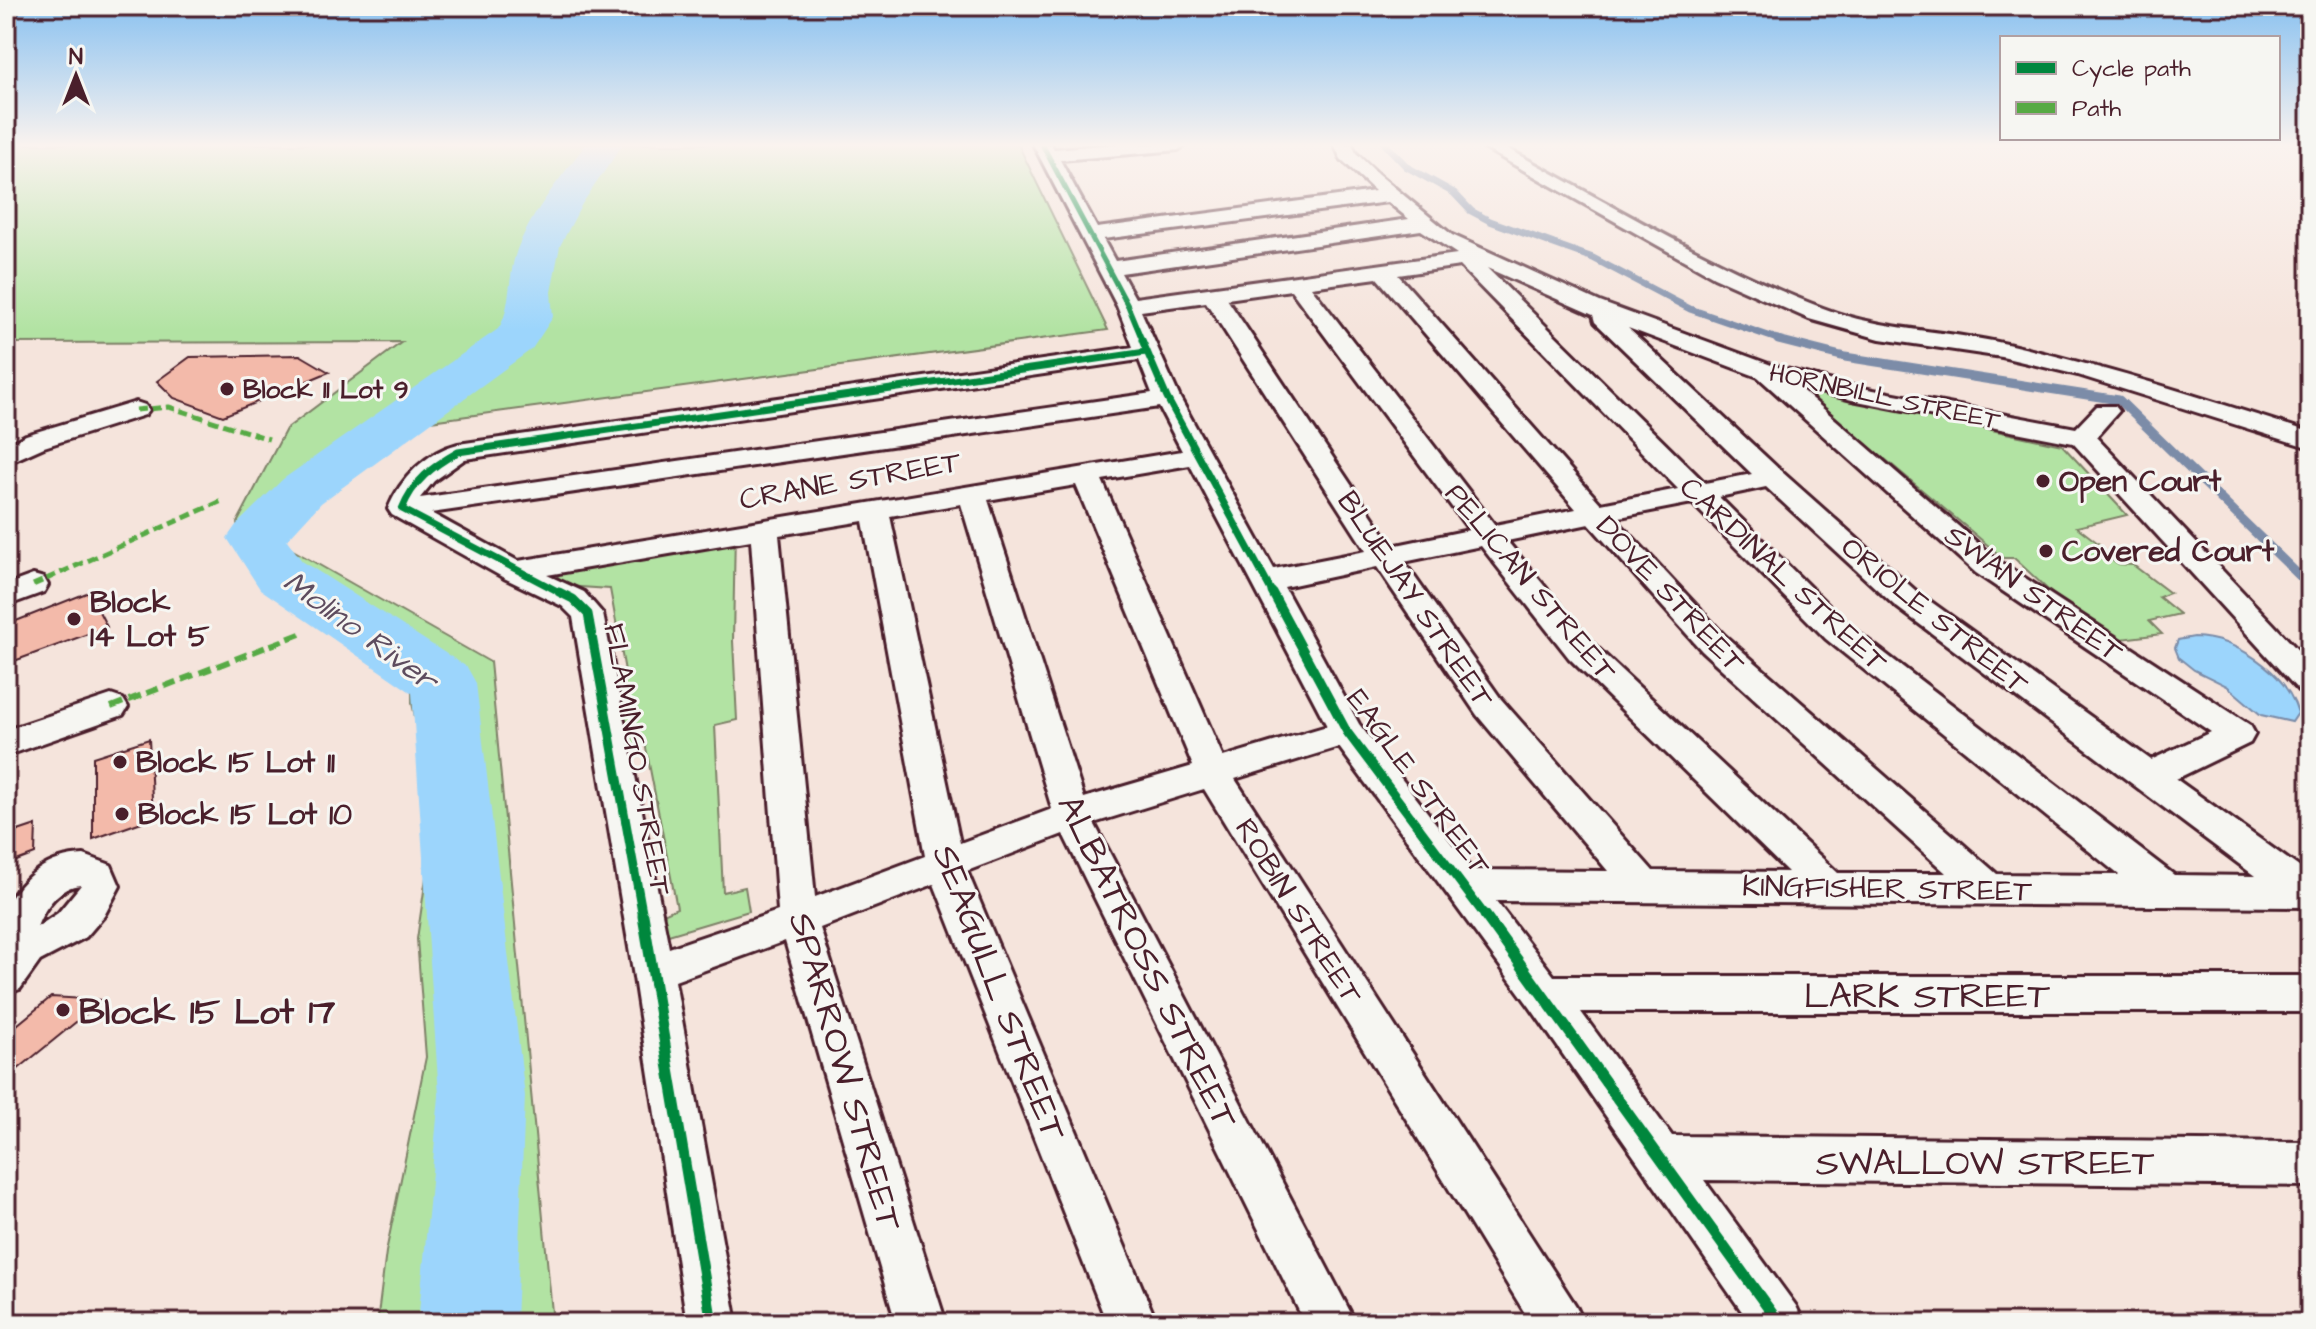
<svg xmlns="http://www.w3.org/2000/svg" width="2316" height="1329" font-family="'Architects Daughter',sans-serif">
	<style>
		.green { fill: #b2e3a3; stroke: #7e8167; stroke-width: 2 }
		.water { fill: #9cd5fc; stroke: #7b8ca8; stroke-width: 2 }
		.lines { fill: none; stroke-linecap: round; stroke-linejoin: round }
		.stream-far1 { stroke: #7b8ca8; stroke-width: 7 }
		.stream { stroke: #7b8ca8; stroke-width: 9 }
		.river { fill: #9cd5fc; fill-rule: evenodd }
		.building { fill: #f3baaa; stroke: #4a1f2b; stroke-width: 2 }
		.street-casing { stroke: #4a1f2b; stroke-width: 6 }
		.street { fill: #f6f6f2; fill-rule: evenodd }
		.quiet-far1 { stroke: #57aa44; stroke-width: 5; stroke-dasharray: 10 5; stroke-linecap: butt }
		.quiet { stroke: #57aa44; stroke-width: 6; stroke-dasharray: 13 6; stroke-linecap: butt }
		.cycleway-far3-casing { stroke: #f6f6f2; stroke-width: 8 }
		.cycleway-far2-casing { stroke: #f6f6f2; stroke-width: 11 }
		.cycleway-far1-casing { stroke: #f6f6f2; stroke-width: 14 }
		.cycleway-casing { stroke: #f6f6f2; stroke-width: 16 }
		.cycleway-far3 { stroke: #00873e; stroke-width: 5 }
		.cycleway-far2 { stroke: #00873e; stroke-width: 7 }
		.cycleway-far1 { stroke: #00873e; stroke-width: 9 }
		.cycleway { stroke: #00873e; stroke-width: 11 }
		.poi-dot { fill: #4a1f2b; stroke: #f6f6f2; stroke-width: 3 }
		.labels { text-anchor: middle; stroke-width: 6; stroke-linejoin: round; paint-order: stroke }
		.far-poi-label { font-size: 26px; font-weight: bold; fill: #4a1f2b; stroke: #f6f6f2; text-anchor: start }
		.far-street-label { font-size: 26px; fill: #4a1f2b; stroke: #f6f6f2 }
		.street-label { font-size: 30px; fill: #4a1f2b; stroke: #f6f6f2 }
		.poi-label { font-size: 30px; font-weight: bold; fill: #4a1f2b; stroke: #f6f6f2; text-anchor: start }
		.water-label { font-size: 32px; font-style: italic; fill: #5e4c5f; stroke: #f6f6f2 }
		.near-street-label { font-size: 36px; fill: #4a1f2b; stroke: #f6f6f2 }
		.near-poi-label { font-size: 36px; font-weight: bold; fill: #4a1f2b; stroke: #f6f6f2; text-anchor: start }
	</style>
	<rect width="100%" height="100%" fill="#f5e4dc"/>
	<filter id="ink" filterUnits="userSpaceOnUse"><feTurbulence type="fractalNoise" baseFrequency=".0125" numOctaves="2"/><feDisplacementMap in="SourceGraphic" scale="16" xChannelSelector="R" yChannelSelector="G"/><feConvolveMatrix kernelMatrix="1 2 1 2 8 2 1 2 1" color-interpolation-filters="sRGB"/></filter>
	<g filter="url(#ink)">
		<g class="green">
			<path d="M6,144H1018L1108,330L423,422L270,537L490,662L553,1323H377L386,1252L426,1057L417,939L435,815L412,703V674L317,618L264,580L241,551L237,523L286,429L402,342L6,343Z"/>
			<path d="M1784,386L2062,445L2127,515L2077,527L2098,543L2091,544L2117,564L2133,565L2170,593L2159,597L2180,614L2149,621L2162,634L2113,640L2062,603L2014,558H2003L1885,459L1874,461Z"/>
			<path d="M735,530L733,641L737,720L715,725L723,892L745,887L749,911L645,942L641,924L677,908L645,743L614,748L599,676L625,671L610,589L565,586L547,563Z"/>
		</g>
		<path class="water" d="M2194,637C2235,638 2286,671 2298,713L2292,722L2261,715L2227,686L2194,670L2179,658L2175,648L2178,640Z"/>
		<g class="lines">
			<path class="stream-far1" d="M1385,144L1407,167L1454,193L1471,211L1490,221L1593,258L1690,309L1786,342"/>
			<path class="stream" d="M1778,340L1845,357L2119,400L2310,586"/>
			<path class="river" d="M586,144H623L582,204L560,246L551,292L553,317L532,349L321,503L287,540L302,561L467,667L476,683L525,1096L516,1323H418L439,1096L412,693L260,589L227,538L236,525L283,479L498,329C512,310 507,274 518,247C534,209 562,176 586,144Z"/>
		</g>
		<g class="building">
			<path d="M300,355L329,372L223,416L174,398L157,381L190,357Z"/>
			<path d="M89,592L107,627L6,664V625Z"/>
			<path d="M149,739L153,818L93,839V757Z"/>
			<path d="M36,825L35,854L6,865V835Z"/>
			<path d="M51,997L103,1000L6,1079V1034Z"/>
		</g>
		<g class="lines">
			<g class="street-casing">
				<g id="street">
					<path d="M1033,144H1051L1054,149L1117,144H1187L1178,150L1060,160L1097,228L1375,191L1341,159L1334,144H1352L1356,153L1378,174L1452,235L1600,302L1774,366L1852,386L2076,428L2097,406H2115L2119,411L2096,437L2310,663V694L2299,691L2073,443L1852,400L1797,386L1996,559L2250,725L2255,734L2250,743L2176,779L2310,875V907L1496,901L1554,976H2310V1012H1581L1672,1136L2310,1142V1186L1704,1180L1796,1306L1804,1323H1750L1530,1007L1339,747L1235,779L1576,1306L1584,1323H1531L1204,789L1094,823L1356,1323H1305L1063,834L967,871L1157,1323H1107L934,884L820,928L946,1323H896L785,941L675,981L737,1323H687L633,971L573,617L562,606L504,578L392,515L388,509C400,479 426,452 458,444L1133,347L1117,306ZM1388,202L1409,219L1115,261L1103,239ZM1421,230L1457,254L1135,298L1121,273ZM1460,266L1678,489L1601,504L1398,275ZM1487,268L1593,315L1595,322L1752,474L1705,483ZM1377,278L1576,509L1495,525L1311,287ZM1291,290L1469,530L1392,546L1227,299ZM1206,302L1366,551L1274,569L1180,398L1141,311ZM1628,328L1758,377L1976,573L2211,732L2151,760L1916,591L1782,472ZM1139,360L1152,393L420,498L434,481L465,459ZM1159,407L1182,451L518,561L431,513ZM1190,465L1327,726L1223,757L1102,480ZM1076,485L1193,766L1084,798L988,500ZM1766,487L1894,605L2255,876L2174,875L1848,625L1719,497ZM1692,503L1826,639L2119,875L1997,874L1724,635L1615,518ZM961,504L1052,809L960,843L890,516ZM863,521L925,856L815,897L779,535ZM1589,524L1702,651L1946,873H1838L1591,642L1507,541ZM751,540L778,911L669,948L603,614L584,592L547,575ZM1481,546L1569,658L1788,872L1653,871L1501,699L1404,562ZM1377,567L1477,715L1608,871L1472,870L1359,724L1284,587Z"/>
					<path d="M1477,144H1499C1605,201 1710,265 1823,308C1882,331 1946,330 2007,344C2110,368 2209,400 2310,432V448L2078,375L2002,357L1880,339L1809,319L1714,277Z"/>
					<path d="M136,402L145,405L149,410L145,415L44,447L6,464V446L26,435Z"/>
					<path d="M33,575L44,578L48,585L44,592L6,606V585Z"/>
					<path d="M111,695L123,699L128,707L123,715L6,756V730Z"/>
					<path d="M84,855L111,865L120,886L104,916L86,937L40,961L20,989L6,994V907C22,876 49,856 84,855ZM81,885L58,913L37,927C44,908 60,886 81,885Z"/>
				</g>
			</g>
			<use href="#street" class="street"/>
			<g class="quiet-far1">
				<path d="M136,410L169,407L269,439"/>
				<path d="M33,585L224,500"/>
			</g>
			<path class="quiet" d="M111,707L300,634"/>
			<g class="cycleway-far3-casing">
				<path id="cycleway-far3" d="M1042,144L1128,306L1143,342"/>
			</g>
			<g class="cycleway-far2-casing">
				<g id="cycleway-far2">
					<path d="M1142,340L1167,398L1273,594"/>
					<path d="M563,594L402,509C413,481 433,466 458,452L1146,352"/>
				</g>
			</g>
			<g class="cycleway-far1-casing">
				<g id="cycleway-far1">
					<path d="M559,592L573,599L588,614L643,917"/>
					<path d="M1272,592L1347,732L1486,917"/>
				</g>
			</g>
			<g class="cycleway-casing">
				<g id="cycleway">
					<path d="M643,915L712,1323"/>
					<path d="M1485,915L1779,1323"/>
				</g>
			</g>
			<use href="#cycleway-far3" class="cycleway-far3"/>
			<use href="#cycleway-far2" class="cycleway-far2"/>
			<use href="#cycleway-far1" class="cycleway-far1"/>
			<use href="#cycleway" class="cycleway"/>
		</g>
	</g>
	<linearGradient id="sky" x2="0" y2="1"><stop stop-color="#89c1f0"/><stop offset="0.44" stop-color="#faf3ef"/><stop offset="1" stop-color="#faf3ef" stop-opacity="0"/></linearGradient>
	<rect width="2316" height="330" fill="url(#sky)"/>
	<g class="poi-dot">
		<circle cx="227" cy="389" r="8"/>
		<circle cx="2043" cy="481" r="8"/>
		<circle cx="2046" cy="551" r="8"/>
		<circle cx="74" cy="619" r="8"/>
		<circle cx="120" cy="762" r="8"/>
		<circle cx="122" cy="814" r="8"/>
		<circle cx="63" cy="1010" r="8"/>
	</g>
	<g class="labels">
		<g class="far-poi-label">
			<text x="243" y="398">Block 11 Lot 9</text>
		</g>
		<g class="far-street-label">
			<text transform="translate(1885 396) rotate(12)" y="9">HORNBILL STREET</text>
		</g>
		<g class="street-label">
			<text transform="translate(850 480) rotate(-10)" y="10">CRANE STREET</text>
			<text transform="translate(1784 574) rotate(43)" y="10">CARDINAL STREET</text>
			<text transform="translate(1531 582) rotate(50)" y="10">PELICAN STREET</text>
			<text transform="translate(2034 593) rotate(36)" y="10">SWAN STREET</text>
			<text transform="translate(1671 594) rotate(47)" y="10">DOVE STREET</text>
			<text transform="translate(1416 599) rotate(56)" y="10">BLUEJAY STREET</text>
			<text transform="translate(1935 615) rotate(39)" y="10">ORIOLE STREET</text>
			<text transform="translate(638 759) rotate(80)" y="10">FLAMINGO STREET</text>
			<text transform="translate(1419 782) rotate(54)" y="10">EAGLE STREET</text>
			<text transform="translate(1887 888) rotate(1)" y="10">KINGFISHER STREET</text>
			<text transform="translate(1299 911) rotate(58)" y="10">ROBIN STREET</text>
		</g>
		<g class="poi-label">
			<text x="2059" y="491">Open Court</text>
			<text x="2062" y="561">Covered Court</text>
			<text x="90" y="612">Block<tspan x="90" dy="34">14 Lot 5</tspan></text>
			<text x="136" y="772">Block 15 Lot 11</text>
			<text x="138" y="824">Block 15 Lot 10</text>
		</g>
		<g class="water-label">
			<text transform="translate(361 630) rotate(36)" y="11">Molino River</text>
		</g>
		<g class="near-street-label">
			<text transform="translate(1149 961) rotate(64)" y="13">ALBATROSS STREET</text>
			<text transform="translate(1001 992) rotate(69)" y="13">SEAGULL STREET</text>
			<text x="1927" y="1007">LARK STREET</text>
			<text transform="translate(847 1071) rotate(74)" y="13">SPARROW STREET</text>
			<text x="1985" y="1174">SWALLOW STREET</text>
		</g>
		<g class="near-poi-label">
			<text x="79" y="1023">Block 15 Lot 17</text>
		</g>
	</g>
	<rect width="2316" height="1329" fill="none" stroke="#f6f6f2" stroke-width="32"/>
	<rect x="16" y="16" width="2284" height="1297" fill="none" stroke="#4a1f2b" stroke-width="3" filter="url(#ink)"/>
	<rect x="2000" y="36" width="280" height="104" fill="#f6f6f2" stroke="#b1a0a2" stroke-width="2"/>
	<rect x="2016" y="62" width="40" height="12" fill="#00873e" stroke="#b1a0a2" stroke-width="2"/>
	<text x="2072" y="76" font-size="24" fill="#4a1f2b">Cycle path</text>
	<rect x="2016" y="102" width="40" height="12" fill="#57aa44" stroke="#b1a0a2" stroke-width="2"/>
	<text x="2072" y="116" font-size="24" fill="#4a1f2b">Path</text>
	<g transform="translate(76 76)" stroke="#f6f6f2" stroke-width="6" paint-order="stroke">
	<path d="M0-6L14 30L0 20L-14 30Z" fill="#4a1f2b"/>
	<text y="-12" font-size="22" font-weight="bold" text-anchor="middle" fill="#4a1f2b">N</text>
	</g>
</svg>
